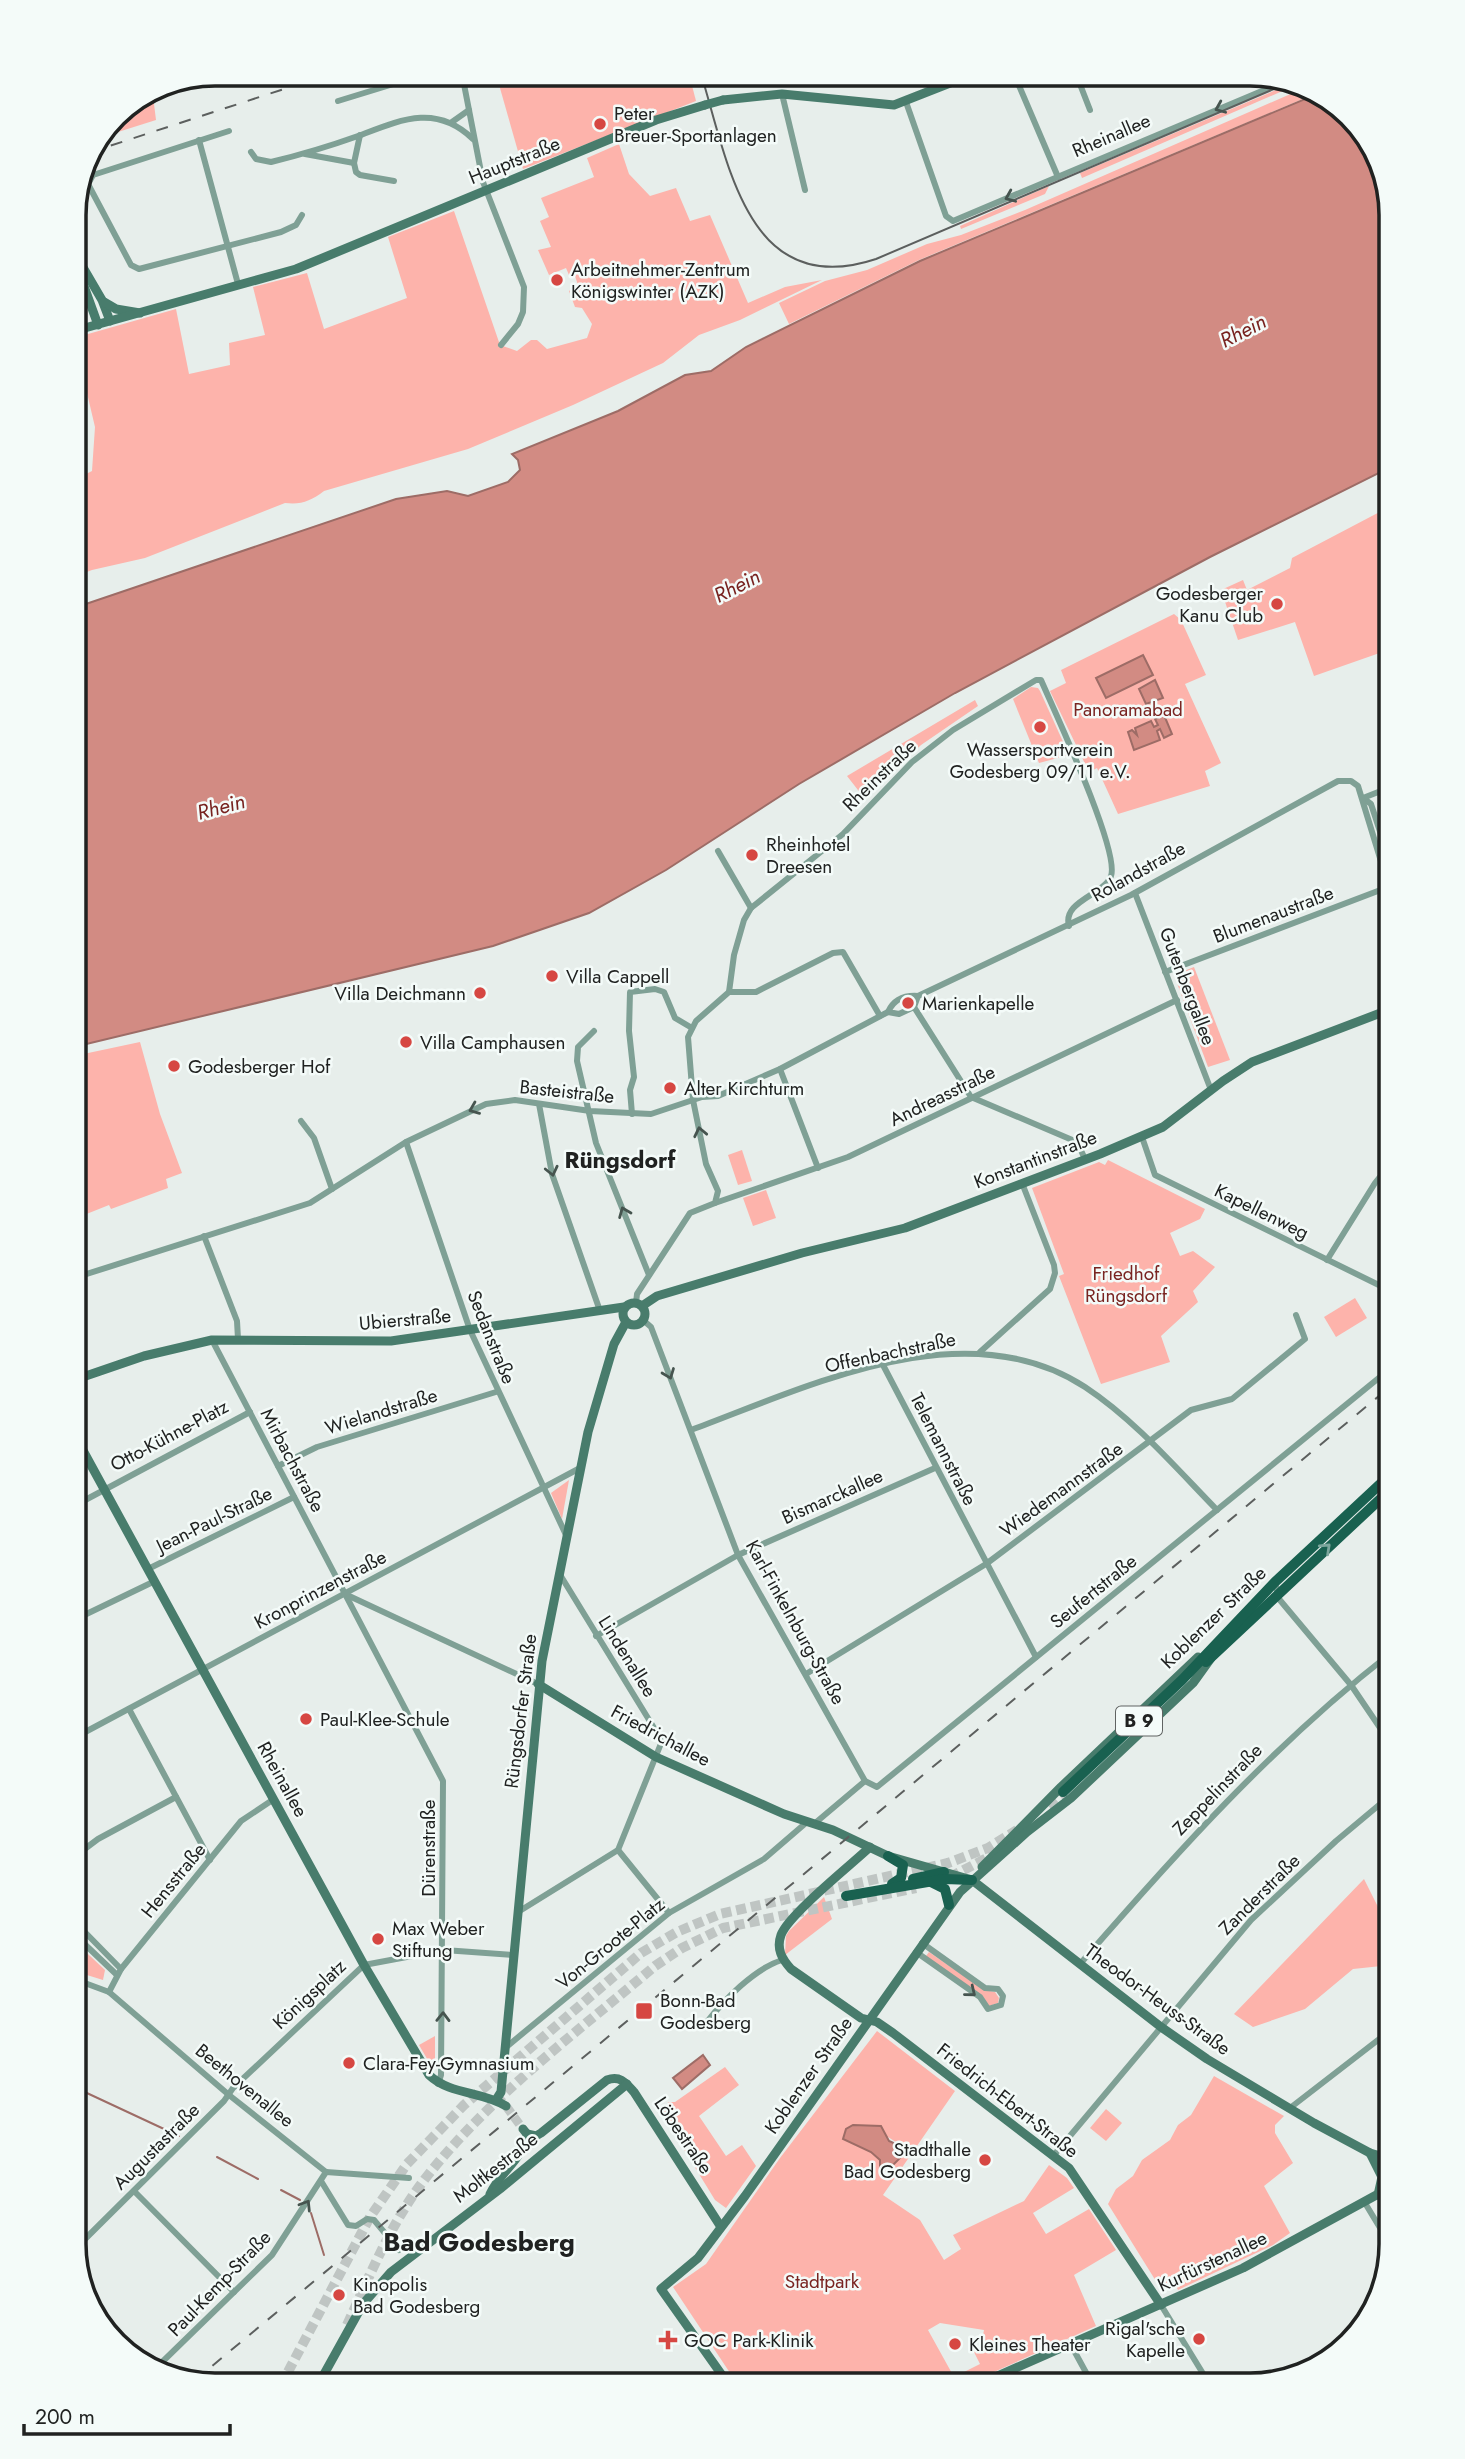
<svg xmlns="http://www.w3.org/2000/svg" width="1465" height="2459" font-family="Jost,sans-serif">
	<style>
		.green { fill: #fdb3ab; fill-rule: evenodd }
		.water { fill: #d28b83; stroke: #9d6c66; stroke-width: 2 }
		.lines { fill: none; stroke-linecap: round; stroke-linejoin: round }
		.stream { stroke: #9d6c66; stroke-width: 2 }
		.secondary-tunnel { stroke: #bfc5c3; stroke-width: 9; stroke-dasharray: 9 4.5; stroke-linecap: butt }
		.primary-tunnel { stroke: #bfc5c3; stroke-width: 10; stroke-dasharray: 10 5; stroke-linecap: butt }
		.street { stroke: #7fa095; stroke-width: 6 }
		.secondary { stroke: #487c6c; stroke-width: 9 }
		.primary { stroke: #196150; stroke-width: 10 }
		.tram { stroke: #5c5f5e; stroke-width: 2 }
		.rail { stroke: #5c5f5e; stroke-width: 2; stroke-dasharray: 12 12; stroke-linecap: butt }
		.secondary-bridge { stroke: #487c6c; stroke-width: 9 }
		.oneway { stroke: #46544f }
		.oneway2 { stroke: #7ca69c }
		.poi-dot { fill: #d64742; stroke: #f4fbf9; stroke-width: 2.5 }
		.labels { text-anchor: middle; stroke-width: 5; stroke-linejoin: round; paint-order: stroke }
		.shield { fill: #f4fbf9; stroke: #606362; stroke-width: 2 }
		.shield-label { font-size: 18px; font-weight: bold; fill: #202221 }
		.poi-label { font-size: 19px; fill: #202221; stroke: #f4fbf9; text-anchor: start }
		.street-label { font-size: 19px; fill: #202221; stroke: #f4fbf9 }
		.park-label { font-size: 19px; fill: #792421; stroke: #f4fbf9 }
		.water-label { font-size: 21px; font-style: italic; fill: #77221f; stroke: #f4fbf9 }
		.quarter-label { font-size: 23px; font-weight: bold; fill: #202221; stroke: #f4fbf9 }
		.district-label { font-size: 26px; font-weight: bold; fill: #202221; stroke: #f4fbf9 }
		.rim { fill: none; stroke: #202221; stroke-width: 3.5 }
	</style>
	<rect width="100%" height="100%" fill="#e7eeeb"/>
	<g class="green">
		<path d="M496,74H689L696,101L523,169Z"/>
		<path d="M1290,84L1294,86L1082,178L1080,173Z"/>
		<path d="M1302,89L1317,93L919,260L789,324L779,303L825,281L867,270L927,244L961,235L1025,210Z"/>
		<path d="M153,96L156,120L118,132V113L140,98Z"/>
		<path d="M619,144L629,174L650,196L676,188L690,221L710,215L748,303L785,287L822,280L740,320L699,335L663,363L573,405L468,449L324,491C311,501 301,505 285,503L145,558L92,570L74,577V480L92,471L95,427L74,338L176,309L189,374L230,365L229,343L265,335L253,287L307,273L324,329L407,298L388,237L454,211L500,345L517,351L531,340H537L547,349L587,338L592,324L582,308L575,307L569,291L578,285L575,276L569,275L566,268L549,275L538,250L551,247L540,221L549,217L541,198L594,177L587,158Z"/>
		<path d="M1049,186L1045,194L961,229L960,226Z"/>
		<path d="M1391,506V649L1314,676L1295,622L1238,640L1221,590L1243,580L1247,590L1290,568L1292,558Z"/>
		<path d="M1174,614L1181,620L1206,675L1185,684L1221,763L1205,771L1210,786L1118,814L1097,768L1089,772L1050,691L1066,683L1061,670Z"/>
		<path d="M1031,687L1038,688L1040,691L1069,755L1039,763L1013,699Z"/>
		<path d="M975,700L978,706L921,745L865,799L847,776Z"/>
		<path d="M1194,967L1230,1060L1208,1067L1174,975Z"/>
		<path d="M140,1042L160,1114L182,1173L166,1179L168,1188L111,1209L109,1205L74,1219V1056Z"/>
		<path d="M742,1150L752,1181L738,1185L728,1155Z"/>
		<path d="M1108,1160L1205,1209L1200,1219L1170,1233L1180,1256L1193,1251L1215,1267L1193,1291L1198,1302L1161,1336L1170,1362L1101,1384L1059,1276L1064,1274L1032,1188L1099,1162L1105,1165Z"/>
		<path d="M766,1190L776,1218L753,1226L743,1198Z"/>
		<path d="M1355,1298L1367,1318L1336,1337L1324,1317Z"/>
		<path d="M569,1480L562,1519L551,1493Z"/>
		<path d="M1364,1879L1391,1933V1965L1353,1969L1305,2009L1253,2027L1234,2014Z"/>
		<path d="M824,1897L832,1919L785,1955L786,1936L789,1931Z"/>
		<path d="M74,1941L105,1970L103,1980L74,1971Z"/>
		<path d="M929,1952L984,1990L995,1992L999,1998L998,2003L989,2006L926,1956Z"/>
		<path d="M877,2031L955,2091L883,2195L920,2220L944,2260L961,2249L953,2235L1024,2201L1049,2165L1067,2178L1074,2188L1033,2213L1046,2234L1089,2209L1116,2250L1074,2275L1096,2326L965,2385H738L673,2287L706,2264L780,2158ZM888,2137L899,2144L880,2170V2160L871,2152ZM940,2323L984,2330L981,2346L973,2350L980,2364L954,2377L928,2330Z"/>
		<path d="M435,2036V2068L433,2069L419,2045Z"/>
		<path d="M725,2067L739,2085L699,2116L726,2156L742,2145L756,2166L726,2208L715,2200L661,2112L667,2109L668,2102H675Z"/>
		<path d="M1214,2076L1284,2116L1275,2125V2133L1293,2163L1264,2186L1290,2233L1273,2245L1178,2290L1175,2284L1166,2288L1164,2284L1159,2286L1108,2204L1116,2189L1133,2176L1142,2160L1170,2140L1178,2125L1191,2115Z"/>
		<path d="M1106,2109L1122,2123L1106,2141L1090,2128Z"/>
	</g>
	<g class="water">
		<path d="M1317,94L1329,98L1377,153L1391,215V467L1210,557L955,693L799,784L666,870L589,913L493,946L74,1047V608L396,499L447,491L468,496L508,482L520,470L518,460L512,454L618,411L685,375L711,371L746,347L920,261Z"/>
		<path d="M1143,655L1153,675L1106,698L1096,678Z"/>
		<path d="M1155,680L1163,698L1146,704L1139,689Z"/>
		<path d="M1164,715L1172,734L1164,738L1160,729L1157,731L1160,740L1134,750L1128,732L1132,730L1137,735L1135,728L1151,721L1154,727L1158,725L1155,719Z"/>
		<path d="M703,2055L710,2065L682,2089L673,2078Z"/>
		<path d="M853,2125L881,2126L889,2141L902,2147L903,2155L888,2170H880V2160L871,2152L843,2139L846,2129Z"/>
	</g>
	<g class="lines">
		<g class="stream">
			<path d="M74,2087L179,2136"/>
			<path d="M217,2157L258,2179"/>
			<path d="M281,2190L300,2200"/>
			<path d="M311,2213L324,2255"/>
		</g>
		<path class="secondary-tunnel" d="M506,2106L523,2129"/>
		<g class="primary-tunnel">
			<path d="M1051,1809L1067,1795"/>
			<path d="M950,1877L993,1855"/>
			<path d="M347,2325C371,2273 392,2220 428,2175C492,2095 577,2032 655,1966L682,1948L723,1928L916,1888"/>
			<path d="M281,2385L370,2217L407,2164L464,2105L641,1953L677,1932L720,1914L948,1863L988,1848L1017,1830"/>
		</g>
		<g class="street">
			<path d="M462,74L483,182L524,287L523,312L518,324L501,345"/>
			<path d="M1014,74L1058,177"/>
			<path d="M1076,74L1090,110"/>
			<path d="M782,94L805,190"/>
			<path d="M338,101L426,74"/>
			<path d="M906,102L946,216L953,221L1283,82"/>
			<path d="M452,122L469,110"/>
			<path d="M229,131L93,175L88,184L131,265L139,269L281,232L296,225L302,215"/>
			<path d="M199,140L238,284"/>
			<path d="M251,152L256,159L271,162C300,155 330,146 358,136C400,120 436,103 473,139"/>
			<path d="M305,154L354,163L360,135"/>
			<path d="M354,163L356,172L360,175L394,181"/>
			<path d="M1363,798L1371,804L1391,865"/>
			<path d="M1363,798L1391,787"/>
			<path d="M718,851L751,908"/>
			<path d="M1135,893L1211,1090"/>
			<path d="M1165,972L1391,886"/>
			<path d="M729,992H756L833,953L843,952L880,1016"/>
			<path d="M918,996L914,1007L899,1014L888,1012C894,999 904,995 918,996L1131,895L1338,781H1351L1358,786L1391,894"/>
			<path d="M914,1007L971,1097L1077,1142L1085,1159"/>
			<path d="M594,1031L578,1047L577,1061L596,1143L649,1275"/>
			<path d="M780,1069L818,1168"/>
			<path d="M539,1104L552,1174L600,1311"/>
			<path d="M632,1114L630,1090L634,1077L629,1031L630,992L655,989L664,992L675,1018L692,1028"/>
			<path d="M301,1121L314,1138L332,1189"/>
			<path d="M1142,1137L1155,1175L1391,1291"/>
			<path d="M406,1142L470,1330L566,1535"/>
			<path d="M715,1203L848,1157L1177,1000"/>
			<path d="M204,1236L237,1321L238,1339"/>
			<path d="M1327,1260L1375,1183L1391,1163"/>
			<path d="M74,1278L310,1203L406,1142L486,1104L515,1100L590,1111L651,1114L702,1097L718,1096L780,1069L888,1012"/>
			<path d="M636,1303L637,1294L690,1213L715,1203L718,1191L706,1164L693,1100L688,1037L696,1021L729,992L734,955L744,920L751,908L843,834L912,762L953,730L1036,680H1041C1054,710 1120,851 1111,876C1104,895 1062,901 1069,926"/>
			<path d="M643,1320L651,1327L738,1555L865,1781L877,1787L1391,1368"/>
			<path d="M212,1340L443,1781L441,2075L438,2084"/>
			<path d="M980,1352L1050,1289L1055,1273L1054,1265L1022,1183"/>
			<path d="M883,1365L1036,1657"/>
			<path d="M691,1430C810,1386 965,1309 1085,1387C1135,1420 1176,1468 1217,1510"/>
			<path d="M278,1466L317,1447L496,1392"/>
			<path d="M74,1506L250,1412"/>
			<path d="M148,1569L294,1497"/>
			<path d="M1275,1582L1279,1599L1351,1685L1391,1744"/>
			<path d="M347,1595L538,1684"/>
			<path d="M74,1620L155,1581"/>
			<path d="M596,1636L738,1555L935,1468"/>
			<path d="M806,1674L986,1564L1191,1410L1232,1399L1305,1339L1296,1315"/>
			<path d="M129,1709L210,1860"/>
			<path d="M74,1738L580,1468"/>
			<path d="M814,1824L865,1781"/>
			<path d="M618,1850L669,1913"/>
			<path d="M74,1857L98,1839L176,1797"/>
			<path d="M518,1912L618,1850L662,1741L559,1573"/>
			<path d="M74,1921L121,1969"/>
			<path d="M74,1934L117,1975"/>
			<path d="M916,1952L980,1997L988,2009L1001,2005L1003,1996L998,1989L985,1988L922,1943"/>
			<path d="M1080,1964C1177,1852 1274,1744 1391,1653"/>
			<path d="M74,1979L109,1992L229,2095L326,2172"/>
			<path d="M109,1992L121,1969L241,1821L274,1799"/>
			<path d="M706,2023C724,2000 754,1969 782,1960"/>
			<path d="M505,2048L669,1913L764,1859L807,1822"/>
			<path d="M1290,2108L1391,2030"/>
			<path d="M1054,2155L1251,1920L1336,1841L1391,1795"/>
			<path d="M326,2172L409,2178"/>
			<path d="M321,2181L348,2225L356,2226L367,2219L374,2220L399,2250"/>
			<path d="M134,2191L234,2292"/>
			<path d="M1365,2203L1391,2246"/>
			<path d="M75,2249L224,2101L233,2088L364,1965L444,1950L513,1955"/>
			<path d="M1161,2305L1210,2385"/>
			<path d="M1071,2345L1089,2378L1074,2385"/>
			<path d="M156,2368L272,2255L326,2172"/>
		</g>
		<g class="secondary">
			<path d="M723,100L782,94L894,105L973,74"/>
			<path d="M74,252L102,300L110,321"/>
			<path d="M76,264L98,325"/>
			<path d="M104,302L116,309L140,313"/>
			<path d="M74,331L296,269L656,120L705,105"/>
			<circle cx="634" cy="1314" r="11"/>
			<path d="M642,1306L657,1296L802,1253L905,1228L1100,1154L1163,1127L1223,1081L1252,1062L1391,1009"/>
			<path d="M74,1380L144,1356L212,1340L391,1341L624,1307"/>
			<path d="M74,1434L364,1965L429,2075C450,2095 482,2091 506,2106"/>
			<path d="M538,1684L656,1757L784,1814L833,1830L888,1856L972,1880L1161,2027L1207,2059L1314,2123L1370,2153L1391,2159"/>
			<path d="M870,1847C852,1864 788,1915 781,1935C776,1949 782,1959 791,1969L861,2018L877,2022L893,2033L1069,2168L1161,2305"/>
			<path d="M982,1867L1061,1787L1198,1657"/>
			<path d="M496,2100L501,2092L542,1661L588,1432L614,1344L626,1322"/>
			<path d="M527,2134L536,2136L541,2133L607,2080C620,2075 626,2083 634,2092L721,2227"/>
			<path d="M1370,2153L1382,2177L1378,2195"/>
			<path d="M490,2194C500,2172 524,2158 527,2134L523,2129"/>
			<path d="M318,2385L363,2304L391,2272L500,2189L627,2084"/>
			<path d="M729,2385L661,2289L698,2258L745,2196L960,1892L1027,1832L1071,1798L1193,1683L1211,1658"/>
			<path d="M977,2385L1243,2268L1391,2187"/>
		</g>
		<g class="primary">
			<path d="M1206,1662L1391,1489"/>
			<path d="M1063,1792L1182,1680L1275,1582L1391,1474"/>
			<path d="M888,1856L903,1865L901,1878L892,1884"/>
			<path d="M913,1879L944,1872"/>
			<path d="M931,1882L945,1889L949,1905"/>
			<path d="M846,1896L945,1879L972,1880"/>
		</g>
		<path class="tram" d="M701,74C728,161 747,302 876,259L1288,83"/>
		<g class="rail">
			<path d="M262,83L291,74"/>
			<path d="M88,153L330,74"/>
			<path d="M194,2381L1391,1386"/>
		</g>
		<path class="secondary-bridge" d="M705,105L723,100"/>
	</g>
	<defs><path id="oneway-chevron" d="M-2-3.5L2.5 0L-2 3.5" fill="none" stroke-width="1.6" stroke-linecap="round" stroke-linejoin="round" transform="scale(1.75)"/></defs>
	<g class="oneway">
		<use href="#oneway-chevron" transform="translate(1220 108) rotate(157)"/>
		<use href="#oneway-chevron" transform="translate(1010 197) rotate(157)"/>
		<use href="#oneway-chevron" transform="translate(474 1109) rotate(158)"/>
		<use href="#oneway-chevron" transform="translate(700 1132) rotate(-102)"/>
		<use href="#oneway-chevron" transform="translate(552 1171) rotate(77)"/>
		<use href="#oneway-chevron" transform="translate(624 1212) rotate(-112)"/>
		<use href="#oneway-chevron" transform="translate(669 1374) rotate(69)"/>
		<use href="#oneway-chevron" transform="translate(971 1992) rotate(39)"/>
		<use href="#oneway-chevron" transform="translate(443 2017) rotate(-89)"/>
		<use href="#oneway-chevron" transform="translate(306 2205) rotate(-58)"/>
	</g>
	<use class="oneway2" href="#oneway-chevron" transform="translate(1326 1548) rotate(-43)"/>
	<g class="poi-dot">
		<circle cx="600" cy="124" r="7"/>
		<circle cx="557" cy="280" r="7"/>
		<circle cx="1277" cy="604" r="7"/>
		<circle cx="1040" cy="727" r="7"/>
		<circle cx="752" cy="855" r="7"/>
		<circle cx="552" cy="976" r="7"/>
		<circle cx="480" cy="993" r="7"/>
		<circle cx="908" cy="1003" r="7"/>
		<circle cx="406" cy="1042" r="7"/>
		<circle cx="174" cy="1066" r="7"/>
		<circle cx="670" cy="1088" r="7"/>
		<circle cx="306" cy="1719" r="7"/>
		<circle cx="378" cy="1939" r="7"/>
		<rect x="635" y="2002" width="18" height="18" rx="3.5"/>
		<circle cx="349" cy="2063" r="7"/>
		<circle cx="985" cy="2160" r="7"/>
		<circle cx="339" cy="2295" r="7"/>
		<circle cx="1199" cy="2339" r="7"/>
		<path d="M664.5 2329.5h7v7h7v7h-7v7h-7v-7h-7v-7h7z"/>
		<circle cx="955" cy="2344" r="7"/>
	</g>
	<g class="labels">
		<rect class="shield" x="1116" y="1706.5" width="46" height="29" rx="5"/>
		<g class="shield-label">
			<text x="1139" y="1727">B 9</text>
		</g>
		<g class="poi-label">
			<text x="614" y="120">Peter<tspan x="614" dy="22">Breuer-Sportanlagen</tspan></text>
			<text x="571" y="276">Arbeitnehmer-Zentrum<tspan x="571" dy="22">Königswinter (AZK)</tspan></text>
			<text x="1263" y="600" text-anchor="end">Godesberger<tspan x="1263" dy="22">Kanu Club</tspan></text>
			<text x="1040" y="756" text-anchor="middle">Wassersportverein<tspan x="1040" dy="22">Godesberg 09/11 e.V.</tspan></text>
			<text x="766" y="851">Rheinhotel<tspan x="766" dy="22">Dreesen</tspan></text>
			<text x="566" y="983">Villa Cappell</text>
			<text x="466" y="1000" text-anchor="end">Villa Deichmann</text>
			<text x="922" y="1010">Marienkapelle</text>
			<text x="420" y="1049">Villa Camphausen</text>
			<text x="188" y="1073">Godesberger Hof</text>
			<text x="684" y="1095">Alter Kirchturm</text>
			<text x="320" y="1726">Paul-Klee-Schule</text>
			<text x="392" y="1935">Max Weber<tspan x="392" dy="22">Stiftung</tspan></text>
			<text x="660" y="2007">Bonn-Bad<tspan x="660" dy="22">Godesberg</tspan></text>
			<text x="363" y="2070">Clara-Fey-Gymnasium</text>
			<text x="971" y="2156" text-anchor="end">Stadthalle<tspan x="971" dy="22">Bad Godesberg</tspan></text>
			<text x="353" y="2291">Kinopolis<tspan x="353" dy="22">Bad Godesberg</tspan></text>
			<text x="1185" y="2335" text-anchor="end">Rigal'sche<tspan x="1185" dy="22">Kapelle</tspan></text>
			<text x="684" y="2347">GOC Park-Klinik</text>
			<text x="969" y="2351">Kleines Theater</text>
		</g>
		<g class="street-label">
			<text transform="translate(1111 135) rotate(-23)" y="7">Rheinallee</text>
			<text transform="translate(514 160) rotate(-22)" y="7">Hauptstraße</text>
			<text transform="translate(879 775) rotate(-44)" y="7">Rheinstraße</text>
			<text transform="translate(1138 871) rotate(-29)" y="7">Rolandstraße</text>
			<text transform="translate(1273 914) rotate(-21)" y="7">Blumenaustraße</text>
			<text transform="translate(1188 986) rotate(69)" y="7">Gutenbergallee</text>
			<text transform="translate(567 1091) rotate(6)" y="7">Basteistraße</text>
			<text transform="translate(942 1095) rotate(-26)" y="7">Andreasstraße</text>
			<text transform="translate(1035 1159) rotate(-21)" y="7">Konstantinstraße</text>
			<text transform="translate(1262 1211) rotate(26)" y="7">Kapellenweg</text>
			<text transform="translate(405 1319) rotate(-5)" y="7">Ubierstraße</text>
			<text transform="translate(492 1337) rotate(68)" y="7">Sedanstraße</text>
			<text transform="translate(890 1352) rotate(-12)" y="7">Offenbachstraße</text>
			<text transform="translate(381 1411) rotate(-17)" y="7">Wielandstraße</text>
			<text transform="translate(169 1435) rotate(-28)" y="7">Otto-Kühne-Platz</text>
			<text transform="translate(944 1449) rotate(63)" y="7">Telemannstraße</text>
			<text transform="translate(293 1460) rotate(62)" y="7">Mirbachstraße</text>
			<text transform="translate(1061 1489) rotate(-36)" y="7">Wiedemannstraße</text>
			<text transform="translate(832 1496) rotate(-24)" y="7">Bismarckallee</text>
			<text transform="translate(214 1519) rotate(-26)" y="7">Jean-Paul-Straße</text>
			<text transform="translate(320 1589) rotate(-28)" y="7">Kronprinzenstraße</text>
			<text transform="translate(1093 1591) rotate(-39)" y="7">Seufertstraße</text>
			<text transform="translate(1213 1617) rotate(-44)" y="7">Koblenzer Straße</text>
			<text transform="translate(796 1622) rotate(61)" y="7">Karl-Finkelnburg-Straße</text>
			<text transform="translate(628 1656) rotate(58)" y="7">Lindenallee</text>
			<text transform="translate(520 1711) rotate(-83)" y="7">Rüngsdorfer Straße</text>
			<text transform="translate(661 1735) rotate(28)" y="7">Friedrichallee</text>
			<text transform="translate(283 1779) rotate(61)" y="7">Rheinallee</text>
			<text transform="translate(1217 1789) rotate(-46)" y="7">Zeppelinstraße</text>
			<text transform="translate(428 1848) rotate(-90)" y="7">Dürenstraße</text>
			<text transform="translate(173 1880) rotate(-51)" y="7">Hensstraße</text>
			<text transform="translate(1259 1894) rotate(-45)" y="7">Zanderstraße</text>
			<text transform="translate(610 1943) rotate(-39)" y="7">Von-Groote-Platz</text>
			<text transform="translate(309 1994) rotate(-43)" y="7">Königsplatz</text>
			<text transform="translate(1158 1999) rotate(36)" y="7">Theodor-Heuss-Straße</text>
			<text transform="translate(808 2075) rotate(-55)" y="7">Koblenzer Straße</text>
			<text transform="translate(245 2085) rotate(39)" y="7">Beethovenallee</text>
			<text transform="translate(1008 2100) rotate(38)" y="7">Friedrich-Ebert-Straße</text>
			<text transform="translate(684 2135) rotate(56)" y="7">Löbestraße</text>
			<text transform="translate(156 2146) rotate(-45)" y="7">Augustastraße</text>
			<text transform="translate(495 2167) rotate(-38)" y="7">Moltkestraße</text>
			<text transform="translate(1212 2261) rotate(-25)" y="7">Kurfürstenallee</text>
			<text transform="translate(219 2283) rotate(-46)" y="7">Paul-Kemp-Straße</text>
		</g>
		<g class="park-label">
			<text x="1128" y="716">Panoramabad</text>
			<text x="1126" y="1280">Friedhof<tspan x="1126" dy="22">Rüngsdorf</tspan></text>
			<text x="822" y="2288">Stadtpark</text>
		</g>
		<g class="water-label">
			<text transform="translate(1243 331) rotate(-27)" y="7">Rhein</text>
			<text transform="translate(737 586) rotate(-27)" y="7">Rhein</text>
			<text transform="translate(221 807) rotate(-15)" y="7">Rhein</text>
		</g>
		<g class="quarter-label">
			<text x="620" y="1168">Rüngsdorf</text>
		</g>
		<g class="district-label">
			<text x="479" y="2251">Bad Godesberg</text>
		</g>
	</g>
	<path d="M0 0H1465V2459H0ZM215 86H1250A129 129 0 0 1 1379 215V2244A129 129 0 0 1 1250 2373H215A129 129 0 0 1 86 2244V215A129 129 0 0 1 215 86Z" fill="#f4fbf9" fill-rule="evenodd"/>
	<path class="rim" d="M215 86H1250A129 129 0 0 1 1379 215V2244A129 129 0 0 1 1250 2373H215A129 129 0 0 1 86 2244V215A129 129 0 0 1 215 86Z"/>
	<path d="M24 2424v10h206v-10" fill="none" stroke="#202221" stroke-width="3.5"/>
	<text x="35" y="2424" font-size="21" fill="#202221" stroke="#f4fbf9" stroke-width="5" paint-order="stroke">200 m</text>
</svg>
